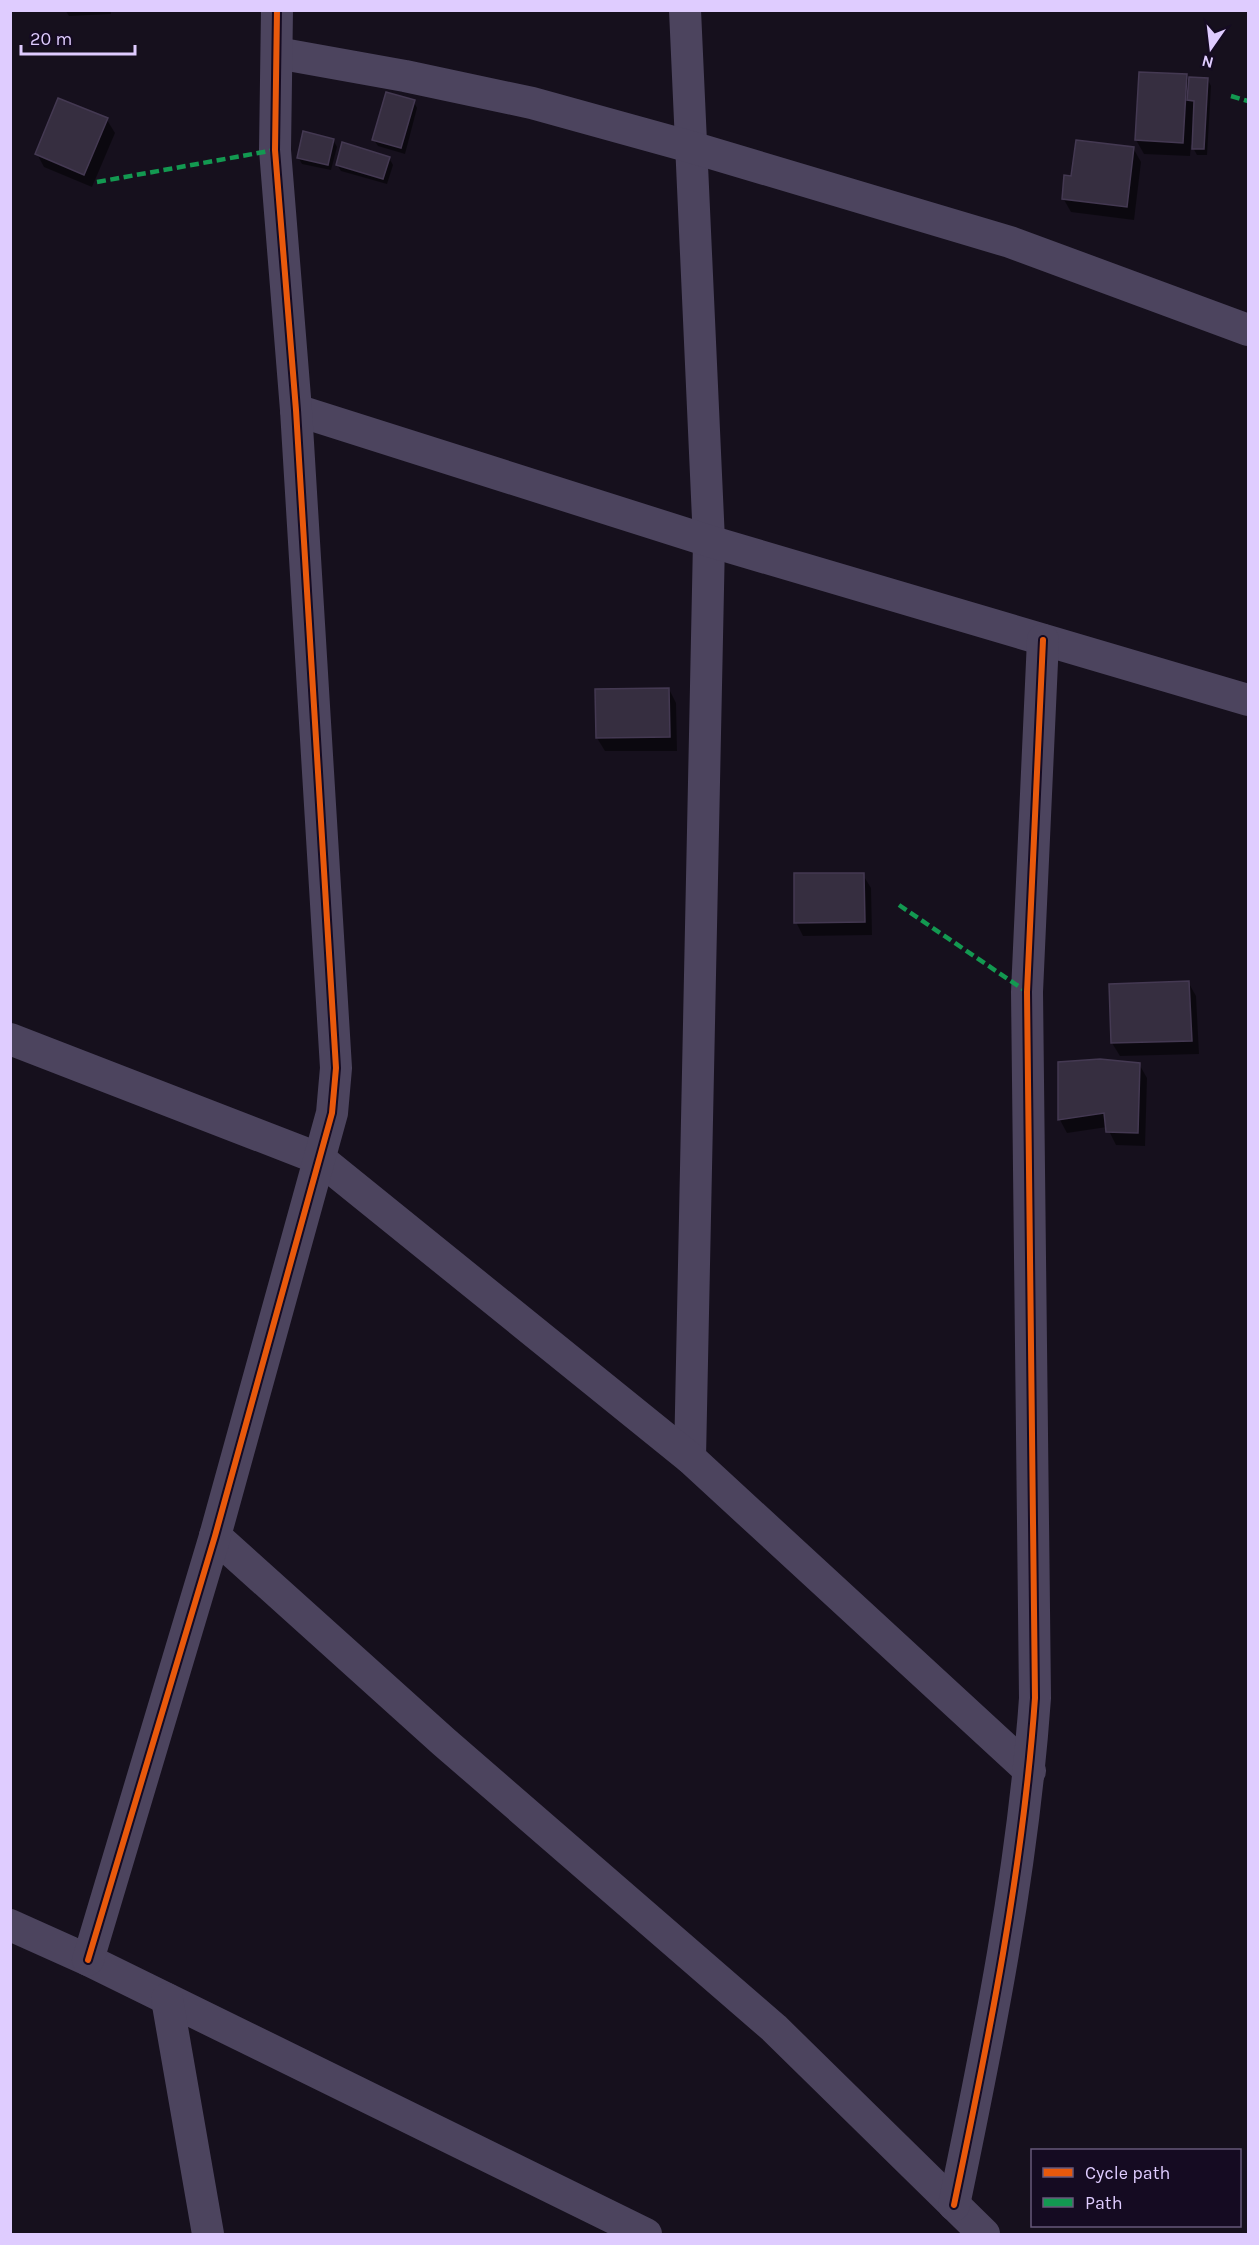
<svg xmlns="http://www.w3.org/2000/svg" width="1259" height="2245" font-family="Karla,sans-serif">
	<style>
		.shadow { fill: #0007 }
		.building { fill: #362e40; stroke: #443952; stroke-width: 1.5 }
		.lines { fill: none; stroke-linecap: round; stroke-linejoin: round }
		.minor { stroke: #4c445e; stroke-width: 32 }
		.quiet { stroke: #139951; stroke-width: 4.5; stroke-dasharray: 9 4.5; stroke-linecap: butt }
		.cycleway-casing { stroke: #150b22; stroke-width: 10 }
		.cycleway { stroke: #e8590c; stroke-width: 6 }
	</style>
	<rect width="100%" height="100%" fill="#16101d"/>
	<g class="shadow">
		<path d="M65,10H111V14L69,16Z"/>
		<path d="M1140,73L1186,76L1189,82L1208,80L1211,86L1207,155H1197L1191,144L1190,156L1144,154L1136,140Z"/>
		<path d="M414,102L417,108L405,154L378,146L374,140Z"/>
		<path d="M107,120L115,133L92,187L44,167L37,154Z"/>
		<path d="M333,140L337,147L331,170L302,164L298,157Z"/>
		<path d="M1133,148L1141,162L1134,220L1071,212L1063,198L1073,178Z"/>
		<path d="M389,158L393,165L387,184L341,171L337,165Z"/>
		<path d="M669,689L676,703L677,751H605L597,738Z"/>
		<path d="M863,875L871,888L872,935L803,936L796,922Z"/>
		<path d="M1188,982L1196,996L1199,1054L1120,1056L1112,1043Z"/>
		<path d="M1139,1064L1147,1078L1145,1146L1116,1145L1107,1127L1067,1133L1060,1120Z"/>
	</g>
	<g class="building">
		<path d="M1139,72L1187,74L1183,143L1135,140Z"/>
		<path d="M1189,77L1208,78L1204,149H1192L1194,101L1187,100Z"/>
		<path d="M386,92L415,100L401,148L372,140Z"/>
		<path d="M58,98L108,118L84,175L35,154Z"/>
		<path d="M303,131L334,139L328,165L297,158Z"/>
		<path d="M1076,140L1134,147L1127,207L1062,199L1064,175L1071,176Z"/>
		<path d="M342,142L390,157L383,179L336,165Z"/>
		<path d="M669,688L670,737L596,738L595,689Z"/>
		<path d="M794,873H864L865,922L794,923Z"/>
		<path d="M1189,981L1192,1041L1111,1043L1109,984Z"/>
		<path d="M1100,1059L1140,1063L1138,1133L1106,1132L1104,1113L1058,1120V1062Z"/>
	</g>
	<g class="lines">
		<g class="minor">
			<path d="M685,10L709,541L690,1458"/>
			<path d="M277,53L405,76L532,103L691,147L1010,242L1248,330"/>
			<path d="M296,410L709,541L1248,700"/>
			<path d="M10,1039L320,1159L690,1458L1030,1771"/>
			<path d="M215,1536L444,1742L774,2028L984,2234"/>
			<path d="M10,1925L88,1960L646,2234"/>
			<path d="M88,1960L215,1536L332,1113L336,1068L296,410L275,150L277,10"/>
			<path d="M167,1999L208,2234"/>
			<path d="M954,2205C989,2037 1023,1869 1035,1698L1027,992L1043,640"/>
		</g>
		<g class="quiet">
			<path d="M1231,96L1248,101"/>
			<path d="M97,182L275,150"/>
			<path d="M899,905L1027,992"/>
		</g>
		<g class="cycleway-casing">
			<g id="cycleway">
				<path d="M88,1960L215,1536L332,1113L336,1068L296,410L275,150L277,10"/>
				<path d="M954,2205C989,2037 1023,1869 1035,1698L1027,992L1043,640"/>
			</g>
		</g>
		<use href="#cycleway" class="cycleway"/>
	</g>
	<rect width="1259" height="2245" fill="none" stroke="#dfccff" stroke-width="24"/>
	<rect x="1031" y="2149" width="210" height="78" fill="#150b22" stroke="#66587a" stroke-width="1.5"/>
	<rect x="1043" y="2168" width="30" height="9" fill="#e8590c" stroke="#66587a" stroke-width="1.5"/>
	<text x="1085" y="2179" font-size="18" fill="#dfccff">Cycle path</text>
	<rect x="1043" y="2198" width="30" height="9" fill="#139951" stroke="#66587a" stroke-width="1.5"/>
	<text x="1085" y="2209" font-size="18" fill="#dfccff">Path</text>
	<g transform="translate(1211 48) rotate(194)" stroke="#150b22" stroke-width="4.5" paint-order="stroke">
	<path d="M0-4.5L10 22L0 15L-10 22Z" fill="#dfccff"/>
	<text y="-9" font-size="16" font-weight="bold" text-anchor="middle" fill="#dfccff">N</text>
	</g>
	<path d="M21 45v9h114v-9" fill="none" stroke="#dfccff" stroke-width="3"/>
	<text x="30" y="45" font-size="18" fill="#dfccff" stroke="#150b22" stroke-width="4.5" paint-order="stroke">20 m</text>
</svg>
